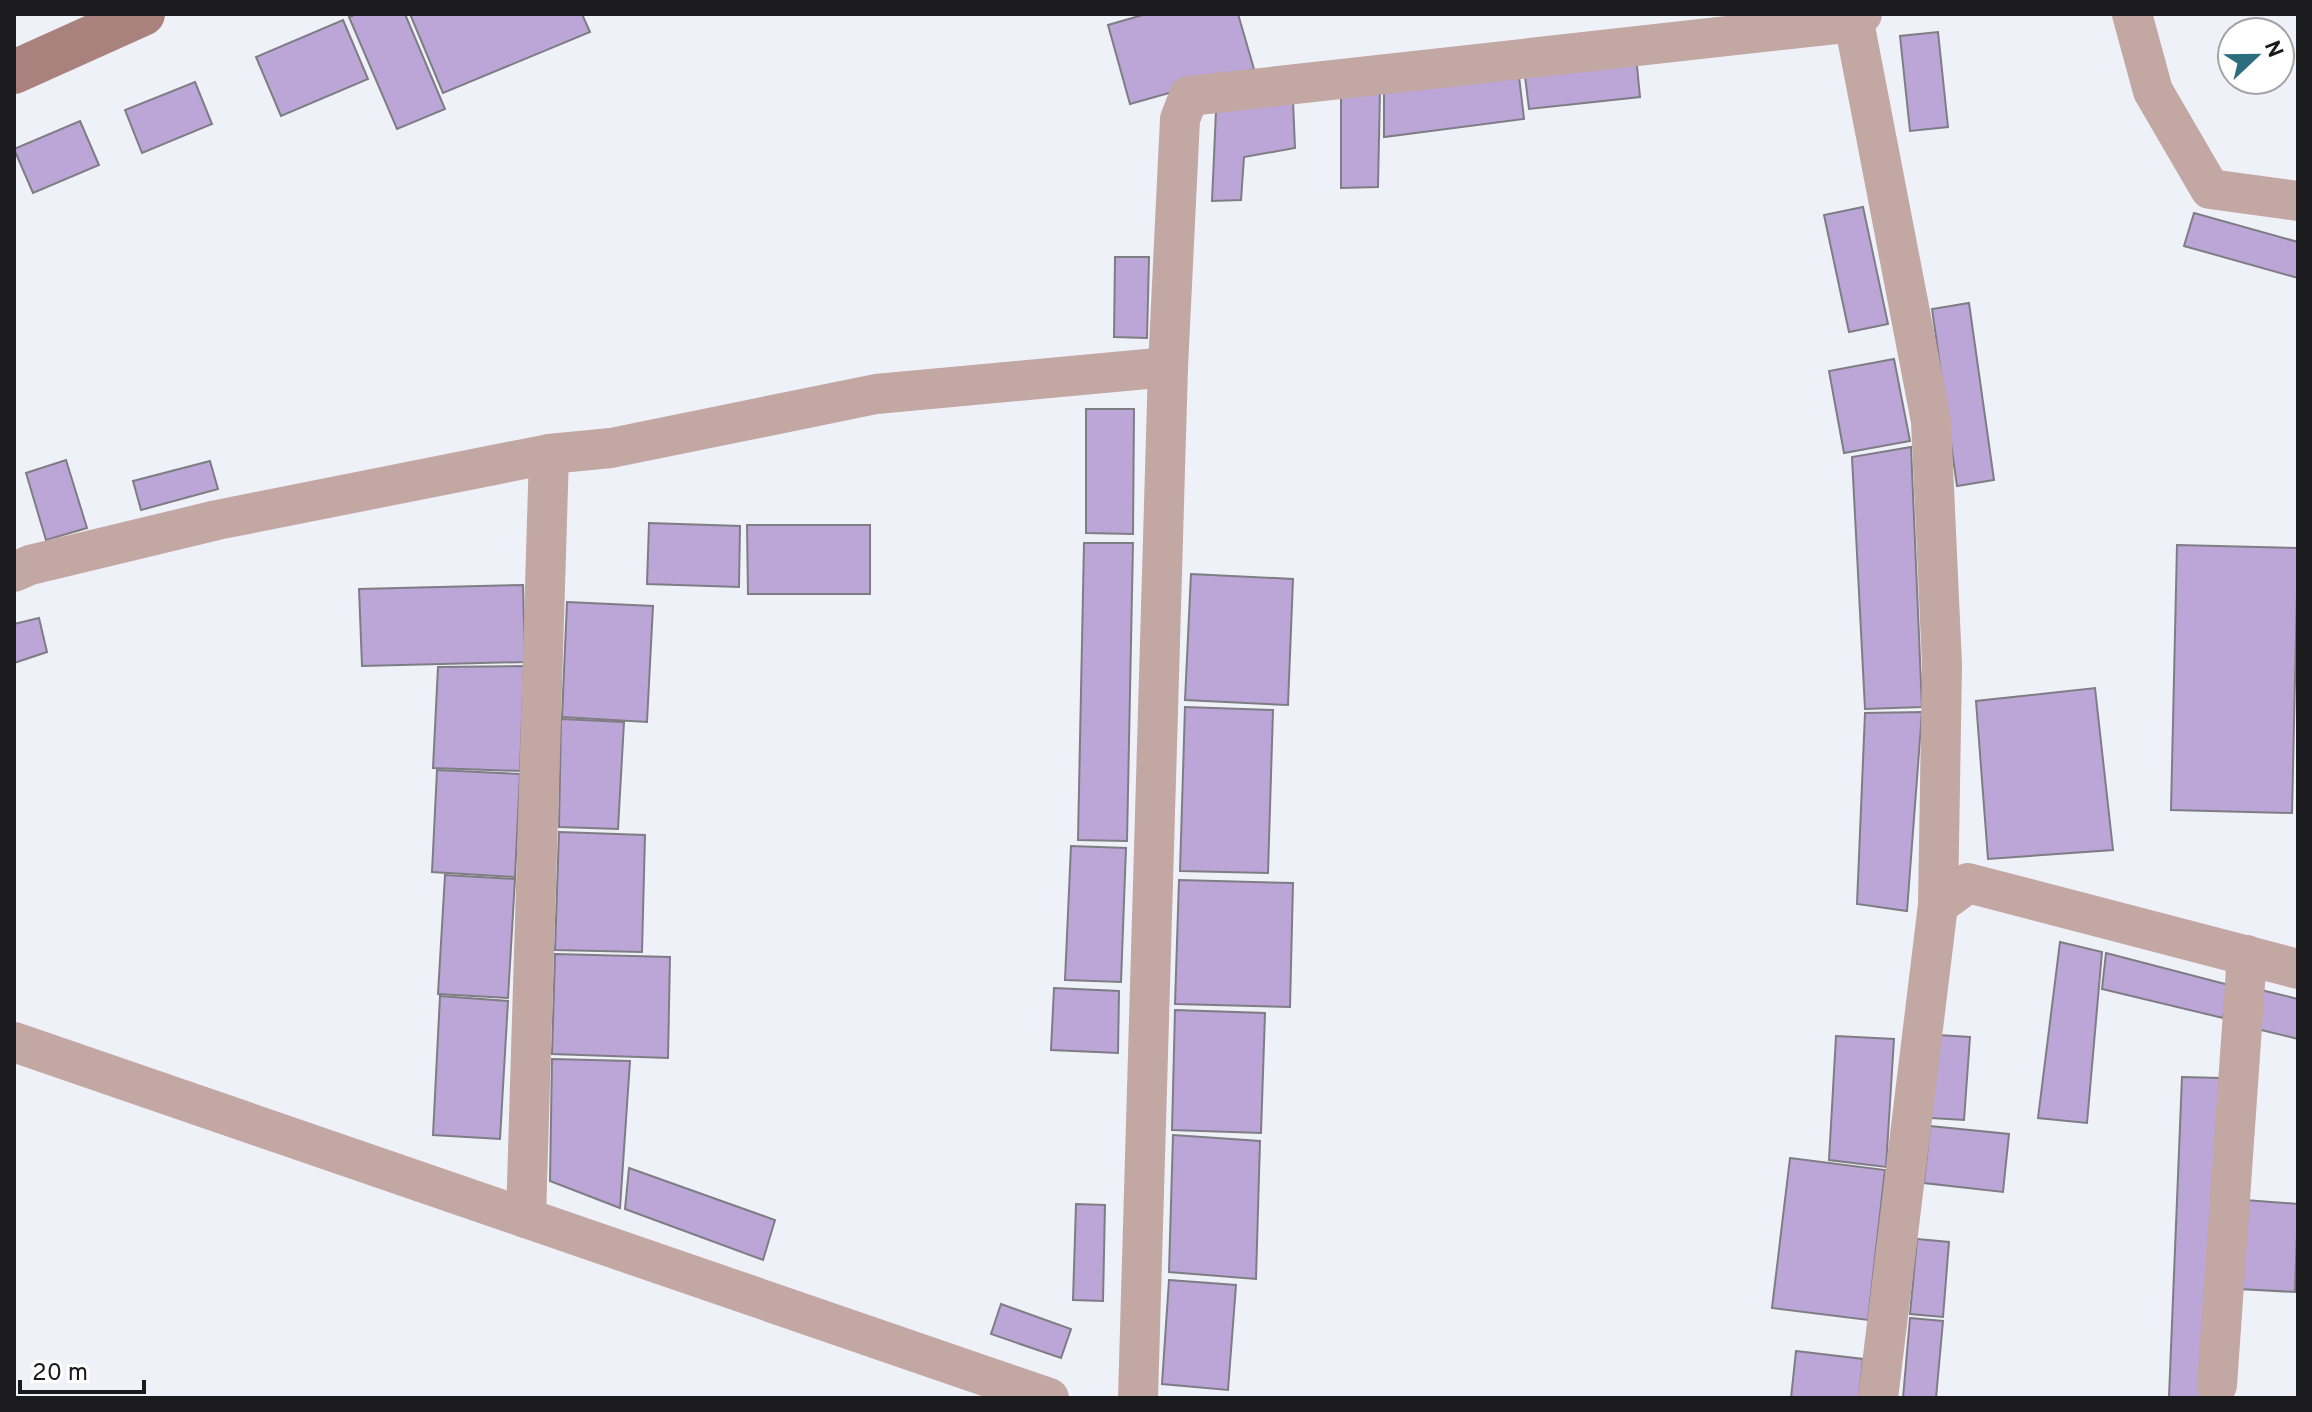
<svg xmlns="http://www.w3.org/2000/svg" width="2312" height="1412" font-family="Overpass,sans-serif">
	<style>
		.building { fill: #bba6d7; stroke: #7f7d84; stroke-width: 2 }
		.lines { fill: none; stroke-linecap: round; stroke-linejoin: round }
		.minor { stroke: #c2a7a3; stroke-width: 40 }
		.secondary { stroke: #a9827e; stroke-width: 44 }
	</style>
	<rect width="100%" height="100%" fill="#eff1f9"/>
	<g class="building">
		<path d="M357,14H405L445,109L397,129L349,17Z"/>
		<path d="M410,14H582L590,32L443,93Z"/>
		<path d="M1146,14H1238L1254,69L1130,104L1108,25Z"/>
		<path d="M343,20L368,79L281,116L256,57Z"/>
		<path d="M1938,32L1948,127L1910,131L1900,36Z"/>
		<path d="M1636,56L1640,97L1529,109L1524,68Z"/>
		<path d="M1518,68L1524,119L1384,137V88Z"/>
		<path d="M195,82L212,124L142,153L125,110Z"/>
		<path d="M1380,89L1378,187L1341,188V93Z"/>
		<path d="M1293,101L1295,148L1244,157L1241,200L1212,201L1216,111Z"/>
		<path d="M80,121L99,165L33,193L14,149Z"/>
		<path d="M1863,207L1888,324L1849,332L1824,215Z"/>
		<path d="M2194,213L2298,242V278L2184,246Z"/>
		<path d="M1115,257H1149L1147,338L1114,337Z"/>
		<path d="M1969,303L1994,480L1957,486L1932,309Z"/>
		<path d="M1894,359L1910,441L1844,453L1829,371Z"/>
		<path d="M1086,409H1134L1133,534L1086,533Z"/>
		<path d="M1911,447L1922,707L1865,709L1852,457Z"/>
		<path d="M66,460L87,528L46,540L26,473Z"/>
		<path d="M210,461L218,489L141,510L133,481Z"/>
		<path d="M649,523L740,526L739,587L647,584Z"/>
		<path d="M747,525H870V594H748Z"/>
		<path d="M1084,543H1133L1127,841L1078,840Z"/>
		<path d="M2177,545L2298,548L2292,813L2171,810Z"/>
		<path d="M1191,574L1293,579L1288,705L1185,700Z"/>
		<path d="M523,585L525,662L362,666L359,589Z"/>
		<path d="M567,602L653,606L647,722L562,717Z"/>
		<path d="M39,618L47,652L14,663V624Z"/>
		<path d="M524,666L520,771L433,768L438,667Z"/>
		<path d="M2095,688L2113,850L1988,859L1976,701Z"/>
		<path d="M1185,707L1273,710L1268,873L1180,871Z"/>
		<path d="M1922,712L1907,911L1857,904L1865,713Z"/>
		<path d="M561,719L624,722L618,829L559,827Z"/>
		<path d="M437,770L520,774L515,877L432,872Z"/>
		<path d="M559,832L645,835L642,952L555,950Z"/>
		<path d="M1071,846L1126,848L1121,982L1065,980Z"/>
		<path d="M445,875L515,879L508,998L438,994Z"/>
		<path d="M1179,880L1293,883L1290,1007L1175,1004Z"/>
		<path d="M2060,942L2102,952L2087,1123L2038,1118Z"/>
		<path d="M2106,953L2229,985L2223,1018L2102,989Z"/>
		<path d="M555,954L670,957L668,1058L552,1054Z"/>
		<path d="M1054,988L1119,991L1118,1053L1051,1050Z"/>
		<path d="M2261,990L2298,999V1039L2253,1028Z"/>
		<path d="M440,996L508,1001L500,1139L433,1135Z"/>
		<path d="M1175,1010L1265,1013L1261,1133L1172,1130Z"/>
		<path d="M1938,1035L1970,1037L1964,1120L1931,1118Z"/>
		<path d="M1836,1036L1894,1039L1886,1167L1829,1160Z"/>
		<path d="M552,1059L630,1061L620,1208L550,1181Z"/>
		<path d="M2182,1077L2221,1078L2208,1398L2169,1397Z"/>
		<path d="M1930,1126L2009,1134L2003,1192L1924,1183Z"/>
		<path d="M1173,1135L1260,1141L1256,1279L1169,1272Z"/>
		<path d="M1790,1158L1885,1170L1868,1320L1772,1308Z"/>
		<path d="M629,1168L775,1220L763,1260L625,1209Z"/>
		<path d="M2245,1200L2298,1204L2295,1292L2239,1289Z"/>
		<path d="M1076,1204L1105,1205L1103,1301L1073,1300Z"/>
		<path d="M1917,1239L1949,1242L1943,1317L1910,1314Z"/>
		<path d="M1169,1280L1236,1285L1228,1390L1162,1384Z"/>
		<path d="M1001,1304L1071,1329L1061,1358L991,1334Z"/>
		<path d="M1910,1318L1943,1321L1936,1398H1903Z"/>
		<path d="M1796,1351L1863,1359L1859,1398H1791Z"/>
	</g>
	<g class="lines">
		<g class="minor">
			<path d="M1862,14L1854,22L1931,421L1942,665L1938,905L1878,1398"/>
			<path d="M2132,14L2153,91L2210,189L2298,201"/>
			<path d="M14,572L30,565L217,520L549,454L611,448L876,394L1168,367"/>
			<path d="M1938,905L1968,883L2298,969"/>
			<path d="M14,1042L1049,1398"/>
			<path d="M526,1218L549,454"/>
			<path d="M2217,1385L2247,955"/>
			<path d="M1138,1398L1168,367L1180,119L1189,96L1854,22"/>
		</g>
		<path class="secondary" d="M14,72L143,14"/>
	</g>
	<rect width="2312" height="1412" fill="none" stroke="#1b1b1e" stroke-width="32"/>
	<g transform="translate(2256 56) rotate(68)"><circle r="38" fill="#ffffff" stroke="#a4a4a5" stroke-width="2"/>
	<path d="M0-6L14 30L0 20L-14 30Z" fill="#2b6f7f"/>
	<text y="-12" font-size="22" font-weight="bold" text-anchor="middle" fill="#1b1b1e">N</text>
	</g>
	<path d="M20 1380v12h124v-12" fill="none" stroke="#1b1b1e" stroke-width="4"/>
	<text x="32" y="1380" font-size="24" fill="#1b1b1e" stroke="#ffffff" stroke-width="6" paint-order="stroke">20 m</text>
</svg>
